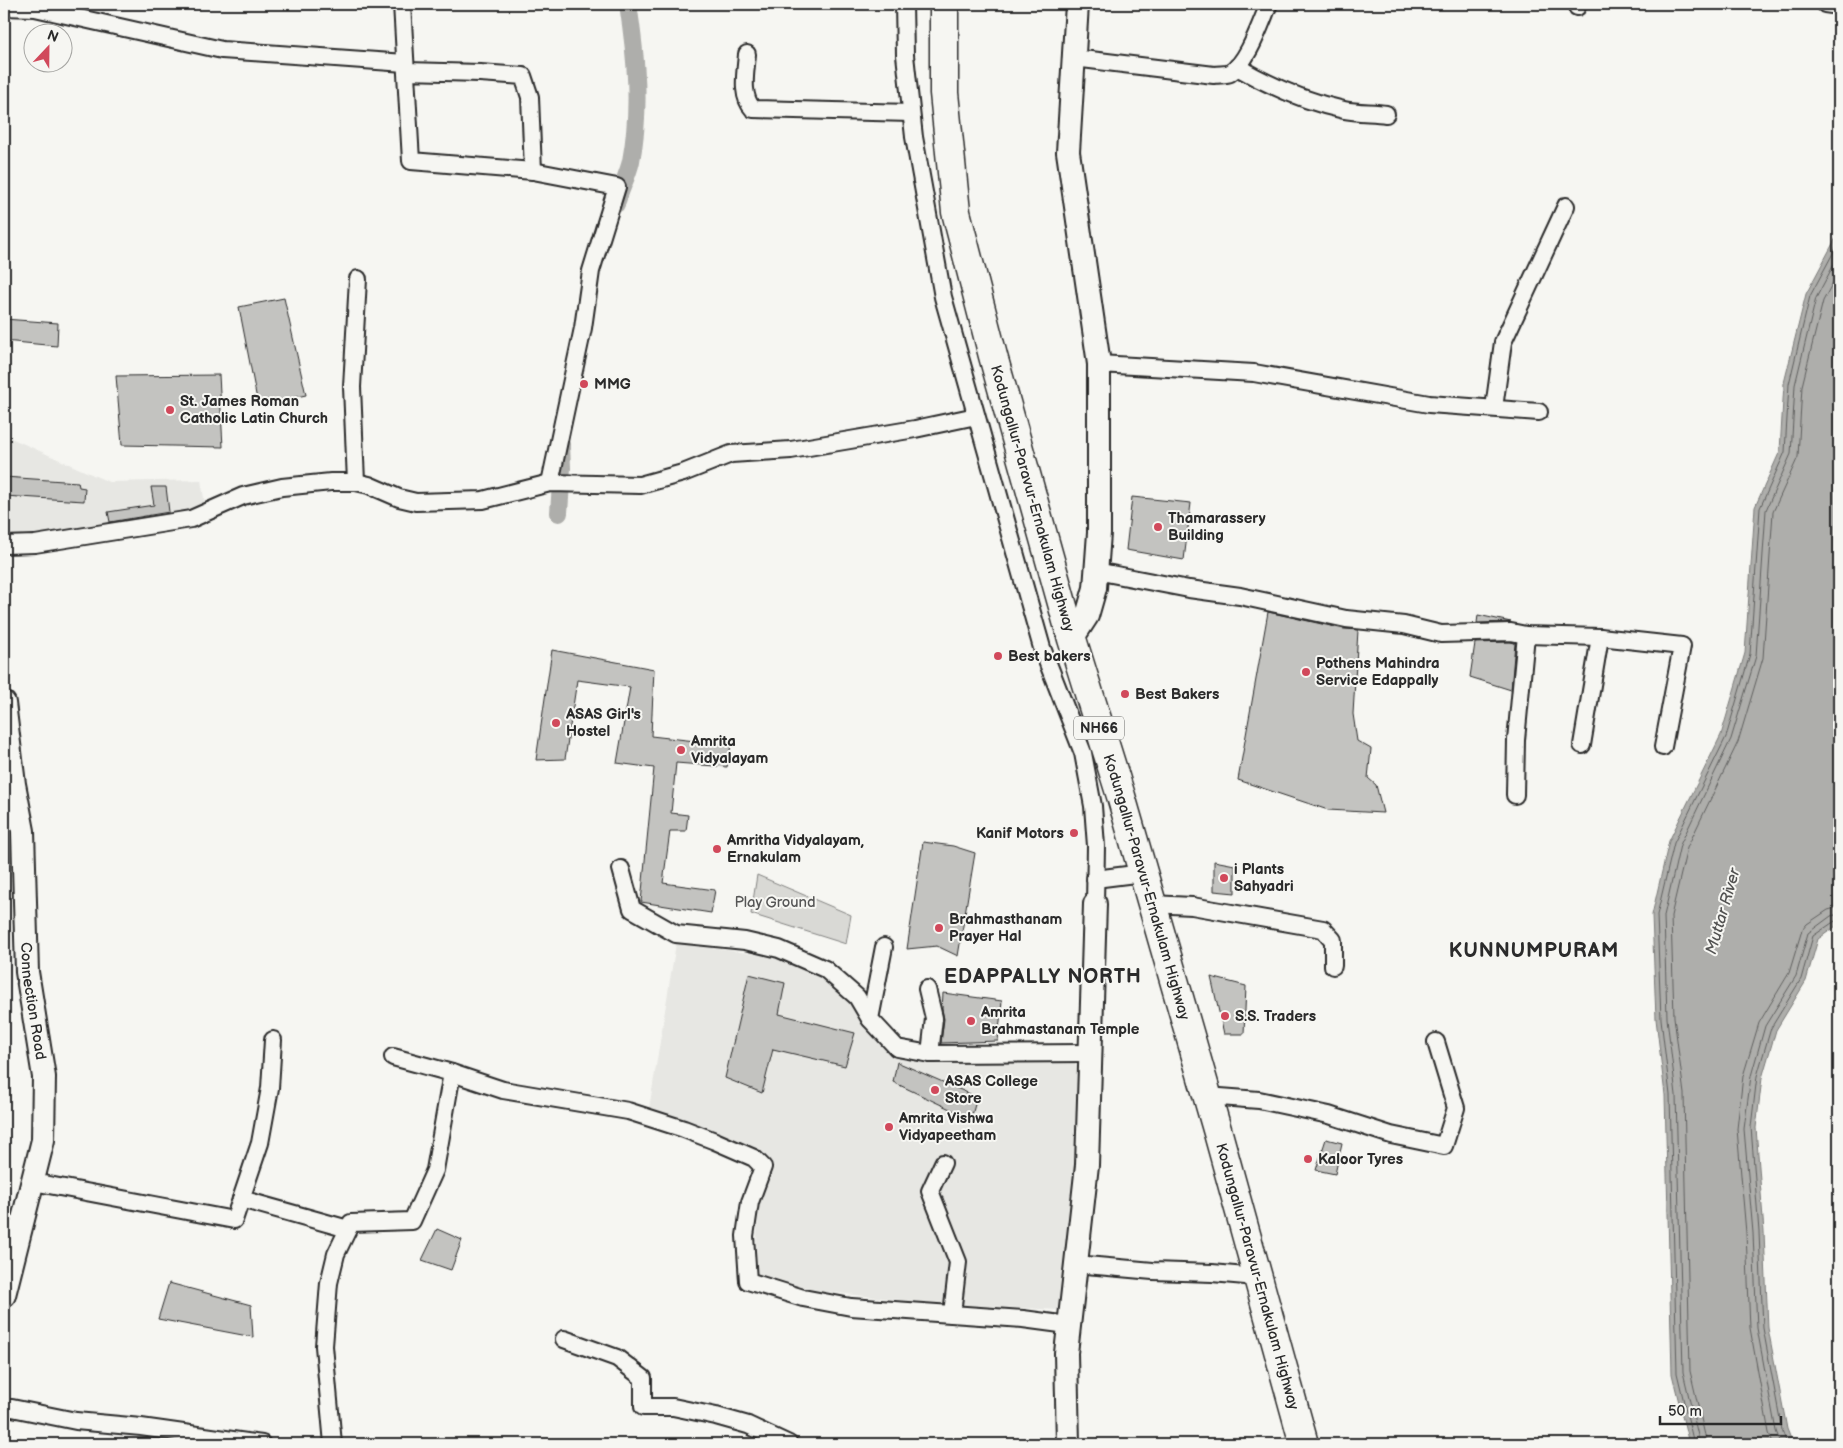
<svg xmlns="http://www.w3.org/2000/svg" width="1843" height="1448" font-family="'Balsamiq Sans',sans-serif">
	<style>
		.built { fill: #e7e7e3 }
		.green { fill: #d9d9d5; stroke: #828280 }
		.water { fill: #aeaeab; stroke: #7a7a78 }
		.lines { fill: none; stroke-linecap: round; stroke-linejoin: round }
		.shore { stroke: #5f5f5e; stroke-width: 1 }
		.canal { stroke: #aeaeab; stroke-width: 18 }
		.building { fill: #c3c3c0; stroke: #2b2b2b }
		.street-casing { stroke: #2b2b2b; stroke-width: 20 }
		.secondary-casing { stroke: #2b2b2b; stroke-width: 26 }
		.highway-casing { stroke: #2b2b2b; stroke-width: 31 }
		.street { stroke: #f6f6f2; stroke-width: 16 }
		.secondary { stroke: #f6f6f2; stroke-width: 22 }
		.highway { stroke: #f6f6f2; stroke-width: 28 }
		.poi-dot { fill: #d1495b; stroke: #f6f6f2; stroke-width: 2 }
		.labels { text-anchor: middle; stroke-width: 4; stroke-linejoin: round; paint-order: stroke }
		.shield { fill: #f6f6f2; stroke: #686867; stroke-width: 1 }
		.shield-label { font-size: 14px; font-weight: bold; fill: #2b2b2b }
		.poi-label { font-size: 15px; font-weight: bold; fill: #2b2b2b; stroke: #f6f6f2; text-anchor: start }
		.street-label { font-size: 15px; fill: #2b2b2b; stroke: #f6f6f2 }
		.park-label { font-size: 15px; fill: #565656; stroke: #f6f6f2 }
		.water-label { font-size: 16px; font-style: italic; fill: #525251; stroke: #f6f6f2 }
		.district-label { font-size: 20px; font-weight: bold; letter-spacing: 1px; fill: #2b2b2b; stroke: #f6f6f2 }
	</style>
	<rect width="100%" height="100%" fill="#f6f6f2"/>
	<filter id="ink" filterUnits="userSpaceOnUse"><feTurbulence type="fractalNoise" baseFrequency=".02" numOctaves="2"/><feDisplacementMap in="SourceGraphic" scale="10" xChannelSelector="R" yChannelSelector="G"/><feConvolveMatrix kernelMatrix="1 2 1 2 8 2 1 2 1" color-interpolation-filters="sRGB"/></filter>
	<g filter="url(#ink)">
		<g class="built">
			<path d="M4,435L109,482L201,480L205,505L151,524L4,539Z"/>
			<path d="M676,943L776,957L821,974L851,999L895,1053L1083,1060L1078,1164L1060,1310L939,1304L799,1289L755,1276L758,1207L774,1167L746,1146L649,1109Z"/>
		</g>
		<path class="green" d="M757,875L851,915L846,944L751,914Z"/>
		<path class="water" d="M1839,155V924L1818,939L1806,981L1776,1030L1762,1078L1756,1128L1764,1232L1768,1328L1787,1429L1793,1444H1689L1672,1374L1665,1095L1656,1019L1652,915L1669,841L1721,735L1745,653L1755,507L1780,451L1784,383L1806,294L1837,236L1835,167Z"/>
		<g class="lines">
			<g class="shore">
				<path d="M1694,1444L1677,1373L1670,1095L1661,1019L1657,915L1674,843L1726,737L1750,654L1760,508L1785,452L1789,384L1810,296L1839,242"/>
				<path d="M1700,1444L1683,1372L1676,1095L1667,1018L1664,916L1680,845L1731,739L1756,656L1766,510L1791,454L1795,385L1816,298L1839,255"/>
				<path d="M1707,1444L1690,1371L1684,1094L1674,1017L1671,916L1687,848L1738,742L1763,658L1773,512L1798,457L1802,386L1823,301L1839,271"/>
				<path d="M1773,1444L1769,1433L1750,1328L1746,1233L1737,1129L1743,1076L1759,1023L1789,973L1802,930L1807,924L1828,910L1839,907"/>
				<path d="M1781,1444L1776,1431L1757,1328L1753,1233L1744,1129L1751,1076L1765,1026L1796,976L1808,933L1831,916L1839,914"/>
				<path d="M1787,1444L1782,1430L1763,1328L1759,1232L1751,1127L1757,1076L1771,1028L1801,979L1813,936L1835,921H1839"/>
			</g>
			<g class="canal">
				<path d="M616,204C620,190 628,175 631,161C641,108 636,56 628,4"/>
				<path d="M559,513L562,468L561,444"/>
			</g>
		</g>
		<g class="building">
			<path d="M284,298L306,395L258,405L239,307Z"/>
			<path d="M4,319L58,323L57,346L4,341Z"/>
			<path d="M219,375L223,447L122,445L116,376Z"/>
			<path d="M4,477L78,482L79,487L85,488L84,501L4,496Z"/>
			<path d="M151,487H166L169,512L110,522L108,512L154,505Z"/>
			<path d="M1132,497L1191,503L1184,560L1126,550Z"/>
			<path d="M1268,612L1344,629L1358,630L1353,714L1357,741L1371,749L1368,778L1376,785L1383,813L1328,810L1238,780Z"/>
			<path d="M1478,615L1511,622L1477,623Z"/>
			<path d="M1510,642L1515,643L1511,690L1470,677L1475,643Z"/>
			<path d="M552,650L654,669L651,736L731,745L727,767L676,763L671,813L688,815L686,831H670L663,883L715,890L711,913L641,902L654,768L617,763L630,687L577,680L565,759L536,760Z"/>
			<path d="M923,842L953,846L975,853L958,956L937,946L907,949Z"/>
			<path d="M1214,861L1235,865V893L1214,891Z"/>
			<path d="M749,974L785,983L779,1014L855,1033L845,1066L773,1049L762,1093L725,1078Z"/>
			<path d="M1211,977L1246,986L1244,1034H1224Z"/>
			<path d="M943,993L1002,1001L998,1041L941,1043L944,1019L942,1009Z"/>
			<path d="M897,1062L977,1097L971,1119L893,1082Z"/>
			<path d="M1326,1139L1342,1143L1335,1174L1316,1170Z"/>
			<path d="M437,1229L462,1240L451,1270L422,1260Z"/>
			<path d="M169,1283L251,1305L253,1337L158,1319Z"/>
		</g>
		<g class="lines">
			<g class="street-casing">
				<g id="street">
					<path d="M402,4L411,161L533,171L530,97L523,76L480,73L407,71"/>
					<path d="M904,4L905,55L914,137L943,297L1042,648L1083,753L1093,806L1096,846L1095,904"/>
					<path d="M1825,4L1832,5"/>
					<path d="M4,7L35,8L222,50L405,63"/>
					<path d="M1577,7L1578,4"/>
					<path d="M747,54C746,71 740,95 753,109L911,113"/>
					<path d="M1074,58L1214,75C1219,74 1226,75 1230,73C1248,63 1261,22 1269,4"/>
					<path d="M1237,67C1270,86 1307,102 1344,110C1358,113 1373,112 1386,114"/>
					<path d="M533,171L617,187L591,271L583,328L550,483"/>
					<path d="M1099,364L1254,373L1429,404L1539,412"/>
					<path d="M1494,408L1503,342L1566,206"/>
					<path d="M356,482L352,387L358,279"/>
					<path d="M4,545L35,544L191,519L243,496L282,487L331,482H356L369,485L399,498L416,502L483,500L550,483L640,485L683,473L731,454L791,450L915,429L976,416"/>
					<path d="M1096,571L1189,589L1240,596L1346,619L1404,625L1441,634L1511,632L1526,635L1600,637L1682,646L1663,747"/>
					<path d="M1582,745L1600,637"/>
					<path d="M1515,795L1516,740L1526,635"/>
					<path d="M621,869L632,909L676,934L745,941L779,949L825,969L857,997L870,1019"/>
					<path d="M1095,879L1143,873"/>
					<path d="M1152,904L1192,906L1323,929L1333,940V966"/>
					<path d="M884,947L870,1019L897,1048L930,1054"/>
					<path d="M927,989L934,1018L930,1054L1090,1053"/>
					<path d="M393,1057L452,1073L503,1090L628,1111L684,1129L715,1141L754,1158L763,1167L750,1202L745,1236L748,1281L803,1298L851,1307L1023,1319L1068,1325"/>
					<path d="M1207,1096L1259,1100L1329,1115L1391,1135L1444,1146L1456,1108L1436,1042"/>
					<path d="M943,1163L930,1191L958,1262L952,1314"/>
					<path d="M33,1182L234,1220L260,1143L270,1088L273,1040"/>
					<path d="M241,1199L348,1229"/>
					<path d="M1075,1264L1153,1271L1212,1273L1257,1277"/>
					<path d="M564,1339L617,1358L643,1378V1407H673L716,1416L748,1425L789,1444"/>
					<path d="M4,1408H12L76,1421L141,1427L262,1444"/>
					<path d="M333,1444L324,1346L329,1283L336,1254L351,1223L412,1221L435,1170L452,1073"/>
				</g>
			</g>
			<g class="secondary-casing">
				<g id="secondary">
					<path d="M1072,639L1087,616L1095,588L1099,533V364L1068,152L1077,4"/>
					<path id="s1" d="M4,703L14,784L23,831L27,972L44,1077L43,1140L4,1295"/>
					<path d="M1068,1444L1066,1353L1087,1165L1095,904"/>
				</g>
			</g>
			<g class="highway-casing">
				<g id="highway">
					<path id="s2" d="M944,4V93L956,212L993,356L1072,639L1121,796L1218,1133L1304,1444"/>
				</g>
			</g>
			<use href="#street" class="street"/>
			<use href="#secondary" class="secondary"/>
			<use href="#highway" class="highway"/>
		</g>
	</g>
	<g class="poi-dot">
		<circle cx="584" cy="384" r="5"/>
		<circle cx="170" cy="410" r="5"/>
		<circle cx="1158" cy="527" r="5"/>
		<circle cx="998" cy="656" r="5"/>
		<circle cx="1306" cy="672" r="5"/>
		<circle cx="1125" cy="694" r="5"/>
		<circle cx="556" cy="723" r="5"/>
		<circle cx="681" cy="750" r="5"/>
		<circle cx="1074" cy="833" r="5"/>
		<circle cx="717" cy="849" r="5"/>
		<circle cx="1224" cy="878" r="5"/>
		<circle cx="939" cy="928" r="5"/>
		<circle cx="1225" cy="1016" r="5"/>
		<circle cx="971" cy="1021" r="5"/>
		<circle cx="935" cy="1090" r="5"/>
		<circle cx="889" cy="1127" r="5"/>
		<circle cx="1308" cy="1159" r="5"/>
	</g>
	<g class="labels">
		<rect class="shield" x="1074" y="716.5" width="50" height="23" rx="4"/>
		<g class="shield-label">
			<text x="1099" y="733">NH66</text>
		</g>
		<g class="poi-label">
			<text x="594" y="389">MMG</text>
			<text x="180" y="406">St. James Roman<tspan x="180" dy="17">Catholic Latin Church</tspan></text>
			<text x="1168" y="523">Thamarassery<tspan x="1168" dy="17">Building</tspan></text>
			<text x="1008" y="661">Best bakers</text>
			<text x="1316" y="668">Pothens Mahindra<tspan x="1316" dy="17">Service Edappally</tspan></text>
			<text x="1135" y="699">Best Bakers</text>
			<text x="566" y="719">ASAS Girl's<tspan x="566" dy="17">Hostel</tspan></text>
			<text x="691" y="746">Amrita<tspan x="691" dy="17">Vidyalayam</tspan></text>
			<text x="1064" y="838" text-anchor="end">Kanif Motors</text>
			<text x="727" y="845">Amritha Vidyalayam,<tspan x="727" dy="17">Ernakulam</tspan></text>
			<text x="1234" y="874">i Plants<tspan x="1234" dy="17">Sahyadri</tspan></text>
			<text x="949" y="924">Brahmasthanam<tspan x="949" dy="17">Prayer Hal</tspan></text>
			<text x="981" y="1017">Amrita<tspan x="981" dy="17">Brahmastanam Temple</tspan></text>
			<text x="1235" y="1021">S.S. Traders</text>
			<text x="945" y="1086">ASAS College<tspan x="945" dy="17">Store</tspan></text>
			<text x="899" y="1123">Amrita Vishwa<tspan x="899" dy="17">Vidyapeetham</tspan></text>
			<text x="1318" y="1164">Kaloor Tyres</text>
		</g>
		<g class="street-label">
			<text dy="5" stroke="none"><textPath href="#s2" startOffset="505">Kodungallur-Paravur-Ernakulam Highway</textPath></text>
			<text dy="5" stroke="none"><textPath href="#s2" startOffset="910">Kodungallur-Paravur-Ernakulam Highway</textPath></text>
			<text dy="5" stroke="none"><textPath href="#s1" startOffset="300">Connection Road</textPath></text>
			<text dy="5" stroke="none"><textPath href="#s2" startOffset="1315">Kodungallur-Paravur-Ernakulam Highway</textPath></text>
		</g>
		<g class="park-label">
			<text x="775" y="907">Play Ground</text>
		</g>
		<g class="water-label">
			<text transform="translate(1722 911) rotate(-74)" y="6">Muttar River</text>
		</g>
		<g class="district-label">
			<text x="1534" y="957">KUNNUMPURAM</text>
			<text x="1043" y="983">EDAPPALLY NORTH</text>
		</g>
	</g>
	<rect width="1843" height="1448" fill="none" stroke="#f6f6f2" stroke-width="20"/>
	<rect x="10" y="10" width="1823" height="1428" fill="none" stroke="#2b2b2b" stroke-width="2" filter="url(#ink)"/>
	<g transform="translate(48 48) rotate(22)"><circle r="24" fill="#f6f6f2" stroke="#a5a5a2"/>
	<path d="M0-4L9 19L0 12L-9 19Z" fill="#d1495b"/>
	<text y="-8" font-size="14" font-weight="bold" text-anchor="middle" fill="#2b2b2b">N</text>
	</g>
	<path d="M1660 1416v8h121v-8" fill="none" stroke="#2b2b2b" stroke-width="2.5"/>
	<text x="1668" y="1416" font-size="15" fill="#2b2b2b" stroke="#f6f6f2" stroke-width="4" paint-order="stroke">50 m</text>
</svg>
